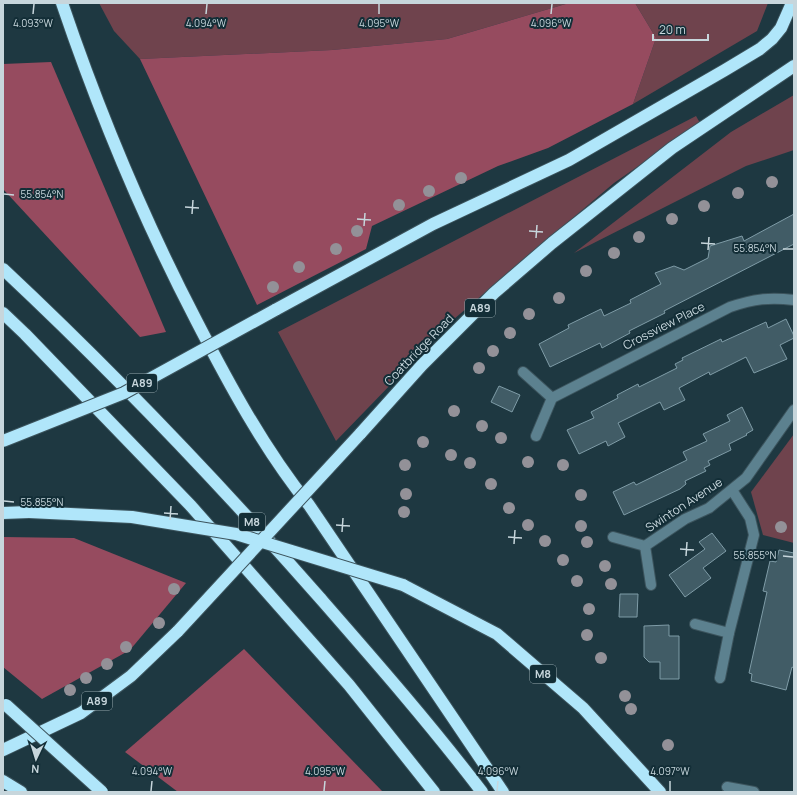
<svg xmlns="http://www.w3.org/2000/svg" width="797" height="795" font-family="Manrope,sans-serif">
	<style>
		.green { fill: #6f434d }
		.forest { fill: #964b5f }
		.building { fill: #415c66; stroke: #7f9ca7 }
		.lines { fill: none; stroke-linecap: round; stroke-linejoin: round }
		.minor-casing { stroke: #3c545d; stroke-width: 12 }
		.highway-casing { stroke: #3c545d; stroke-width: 14 }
		.minor { stroke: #5c818f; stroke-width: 10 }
		.highway { stroke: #b0e6fa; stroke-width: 12 }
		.highway-bridge-casing { stroke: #3c545d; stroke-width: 14; stroke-linecap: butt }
		.highway-bridge { stroke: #b0e6fa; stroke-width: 12 }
		.tree { fill: #939198 }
		.ticks { fill: none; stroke: #c7d6dc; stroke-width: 1.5 }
		.labels { text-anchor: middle; stroke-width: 4; stroke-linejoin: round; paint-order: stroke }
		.shield { fill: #132e37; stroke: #91a4aa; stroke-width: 1 }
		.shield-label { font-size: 11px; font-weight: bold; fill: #c7d6dc }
		.street-label { font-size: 12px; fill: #c7d6dc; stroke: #132e37 }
		.ticks-label { font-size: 10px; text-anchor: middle; fill: #c7d6dc; stroke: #132e37; stroke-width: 4; stroke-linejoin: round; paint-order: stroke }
	</style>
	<rect width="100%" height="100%" fill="#1e3841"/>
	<g class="green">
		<path d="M99,3H569L447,39L332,50L140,59L114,31Z"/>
		<path d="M635,3H768L757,31L633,104L656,38Z"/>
		<path d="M794,95V150L746,166L574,253L731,132Z"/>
		<path d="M696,116L700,123L614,183L454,319L336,441L278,332Z"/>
		<path d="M794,434V543L763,535L751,492Z"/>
	</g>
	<g class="forest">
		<path d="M569,3H635L656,38L633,104L548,148L498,166L372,226L366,249L257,305L140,59L332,50L447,39Z"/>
		<path d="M51,62L166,332L140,337L3,189V64Z"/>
		<path d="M3,537L74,538L186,583L130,650L42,699L3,667Z"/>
		<path d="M244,649L383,792H178L125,752Z"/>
	</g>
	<g class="building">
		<path d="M794,214V244L664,311L665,313L629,331L630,333L602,348L600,343L550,367L539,344L569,328L568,325L601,309L604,316L631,303L630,300L661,284L655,273L674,266L684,270L708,258L710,246L742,236L744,241Z"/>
		<path d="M786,319L794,336V338L780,345L787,359L754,373L746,357L710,375L709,372L679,388L685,400L664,410L660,402L618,423L625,437L608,446L606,441L579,454L567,430L594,418L591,412L618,398L617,395L638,384L639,387L677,368L675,364L683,360L682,358L721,339L722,342L766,322L768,328Z"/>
		<path d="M499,386L520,395L512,412L491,402Z"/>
		<path d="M742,407L753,430L746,434L747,435L729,444L731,450L708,461L710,465L704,468L706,471L685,481L686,484L680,489L624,515L613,492L634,482L636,485L687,460L683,452L707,441L703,434L730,421L727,415Z"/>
		<path d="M712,533L726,551L703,568L711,578L685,597L669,575L705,549L699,542Z"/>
		<path d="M779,550L794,553V668L792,667L786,690L751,681L752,674L749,673L767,592L763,591L770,561L776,562Z"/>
		<path d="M620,594H638L637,617H619Z"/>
		<path d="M669,625V636H679V679H660V662H649L644,657V626Z"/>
	</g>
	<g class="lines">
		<g class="minor-casing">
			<g id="minor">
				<path d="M523,372L552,398"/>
				<path d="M536,436L552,398L730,307C754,299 769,297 794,300"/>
				<path d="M613,537L645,546L685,519L709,508L746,478L794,410"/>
				<path d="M645,546L651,585"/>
				<path d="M695,624L729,633"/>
				<path d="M720,678L729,633L754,535L750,518L732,490"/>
				<path d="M727,787L754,792"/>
			</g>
		</g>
		<g class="highway-casing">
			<g id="highway">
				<path d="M62,3C99,112 143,218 196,320C229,384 264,449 309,505L503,792"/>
				<path d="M3,269C114,373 219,483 320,598C375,661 431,725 482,792"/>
				<path d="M275,310L433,224L569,160L725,70L760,49L772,39L781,28L792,3"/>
				<path d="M3,313L25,334L191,506L349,685L434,792"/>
				<path d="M360,434L422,365L494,293L552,243L672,148L794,66"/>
				<path d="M3,513L29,512"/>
				<path d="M403,585L497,634L583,708L660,792"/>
				<path d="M3,750L81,713L131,676L178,631"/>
				<path d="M3,781L21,792"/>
			</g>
		</g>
		<use href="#minor" class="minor"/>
		<use href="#highway" class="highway"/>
		<g class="highway-bridge-casing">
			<g id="highway-bridge">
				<path d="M3,441L124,393L275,310"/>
				<path d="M29,512L132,517L236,534L403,585"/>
				<path d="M178,631L360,434"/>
				<path d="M6,705L102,792"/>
			</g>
		</g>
		<use href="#highway-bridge" class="highway-bridge"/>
	</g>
	<g class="tree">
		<circle cx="461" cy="178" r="6"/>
		<circle cx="772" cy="182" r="6"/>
		<circle cx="429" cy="191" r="6"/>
		<circle cx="738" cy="193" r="6"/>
		<circle cx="399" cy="205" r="6"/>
		<circle cx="704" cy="206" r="6"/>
		<circle cx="672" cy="219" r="6"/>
		<circle cx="357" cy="231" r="6"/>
		<circle cx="639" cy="237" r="6"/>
		<circle cx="336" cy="249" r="6"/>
		<circle cx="614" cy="253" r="6"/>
		<circle cx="299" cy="267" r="6"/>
		<circle cx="586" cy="271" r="6"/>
		<circle cx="273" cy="287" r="6"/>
		<circle cx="559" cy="298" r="6"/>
		<circle cx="529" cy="314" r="6"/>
		<circle cx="510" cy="333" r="6"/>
		<circle cx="493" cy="351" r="6"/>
		<circle cx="479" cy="368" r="6"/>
		<circle cx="454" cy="411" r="6"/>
		<circle cx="482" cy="426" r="6"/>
		<circle cx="501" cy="438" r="6"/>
		<circle cx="423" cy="442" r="6"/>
		<circle cx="451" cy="455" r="6"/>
		<circle cx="528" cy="462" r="6"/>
		<circle cx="470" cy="463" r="6"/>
		<circle cx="405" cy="465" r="6"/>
		<circle cx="563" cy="465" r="6"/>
		<circle cx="491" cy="484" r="6"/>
		<circle cx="406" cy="494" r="6"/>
		<circle cx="581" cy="495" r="6"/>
		<circle cx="509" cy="508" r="6"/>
		<circle cx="404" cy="512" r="6"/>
		<circle cx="528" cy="525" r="6"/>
		<circle cx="581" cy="526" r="6"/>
		<circle cx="781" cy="527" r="6"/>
		<circle cx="545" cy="541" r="6"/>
		<circle cx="587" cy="542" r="6"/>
		<circle cx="563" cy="560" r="6"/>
		<circle cx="605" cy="566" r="6"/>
		<circle cx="577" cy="581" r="6"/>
		<circle cx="611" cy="584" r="6"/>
		<circle cx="174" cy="589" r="6"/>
		<circle cx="589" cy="609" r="6"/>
		<circle cx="159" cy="623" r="6"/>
		<circle cx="587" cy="635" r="6"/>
		<circle cx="126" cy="647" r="6"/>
		<circle cx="601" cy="658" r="6"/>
		<circle cx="107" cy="664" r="6"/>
		<circle cx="86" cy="678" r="6"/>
		<circle cx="70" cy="690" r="6"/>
		<circle cx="625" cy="696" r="6"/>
		<circle cx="631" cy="709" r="6"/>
		<circle cx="668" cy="745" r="6"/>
	</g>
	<path class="ticks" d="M33,14L34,4M206,14L207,4M379,14V4M551,14L552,4M4,194L14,195M185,207L199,208M192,214L193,200M357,219L371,220M364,226L365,213M529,231L543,232M536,238L537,225M701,243L715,244M783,249H793M708,250L709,237M4,501L14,502M164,513L178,514M170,520L171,506M336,525L350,526M342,532L343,518M508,537L522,538M514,544L515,530M680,549L694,550M686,556L687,542M783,556L793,557M151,791L152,781M324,791L325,781M497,791L498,781M670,791V781"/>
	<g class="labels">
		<g class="shield">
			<rect x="465" y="299" width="30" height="18" rx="3"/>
			<rect x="127" y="374" width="30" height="18" rx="3"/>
			<rect x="239" y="513" width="26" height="18" rx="3"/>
			<rect x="530" y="665" width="26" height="18" rx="3"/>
			<rect x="82" y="692" width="30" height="18" rx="3"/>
		</g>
		<g class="shield-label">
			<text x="480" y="312">A89</text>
			<text x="142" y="387">A89</text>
			<text x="252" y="526">M8</text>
			<text x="543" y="678">M8</text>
			<text x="97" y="705">A89</text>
		</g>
		<g class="street-label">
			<text transform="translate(664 326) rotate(-27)" y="4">Crossview Place</text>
			<text transform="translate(419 350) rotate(-46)" y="4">Coatbridge Road</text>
			<text transform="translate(684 505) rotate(-33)" y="4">Swinton Avenue</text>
		</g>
	</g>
	<g class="ticks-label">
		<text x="33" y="27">4.093°W</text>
		<text x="206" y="27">4.094°W</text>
		<text x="379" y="27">4.095°W</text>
		<text x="551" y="27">4.096°W</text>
		<text x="42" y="198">55.854°N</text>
		<text x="755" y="252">55.854°N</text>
		<text x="42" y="506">55.855°N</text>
		<text x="755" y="559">55.855°N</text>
		<text x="152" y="775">4.094°W</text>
		<text x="325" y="775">4.095°W</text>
		<text x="498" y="775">4.096°W</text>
		<text x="670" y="775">4.097°W</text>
	</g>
	<rect width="797" height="795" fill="none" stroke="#c7d6dc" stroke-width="8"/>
	<g transform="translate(36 759) rotate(184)" stroke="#132e37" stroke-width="3" paint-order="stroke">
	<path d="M0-3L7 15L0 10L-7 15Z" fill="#c7d6dc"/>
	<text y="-6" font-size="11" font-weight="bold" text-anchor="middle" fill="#c7d6dc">N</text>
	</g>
	<path d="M653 34v6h55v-6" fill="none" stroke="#c7d6dc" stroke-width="2"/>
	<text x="659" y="34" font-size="12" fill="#c7d6dc" stroke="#132e37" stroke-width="3" paint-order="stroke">20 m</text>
</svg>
